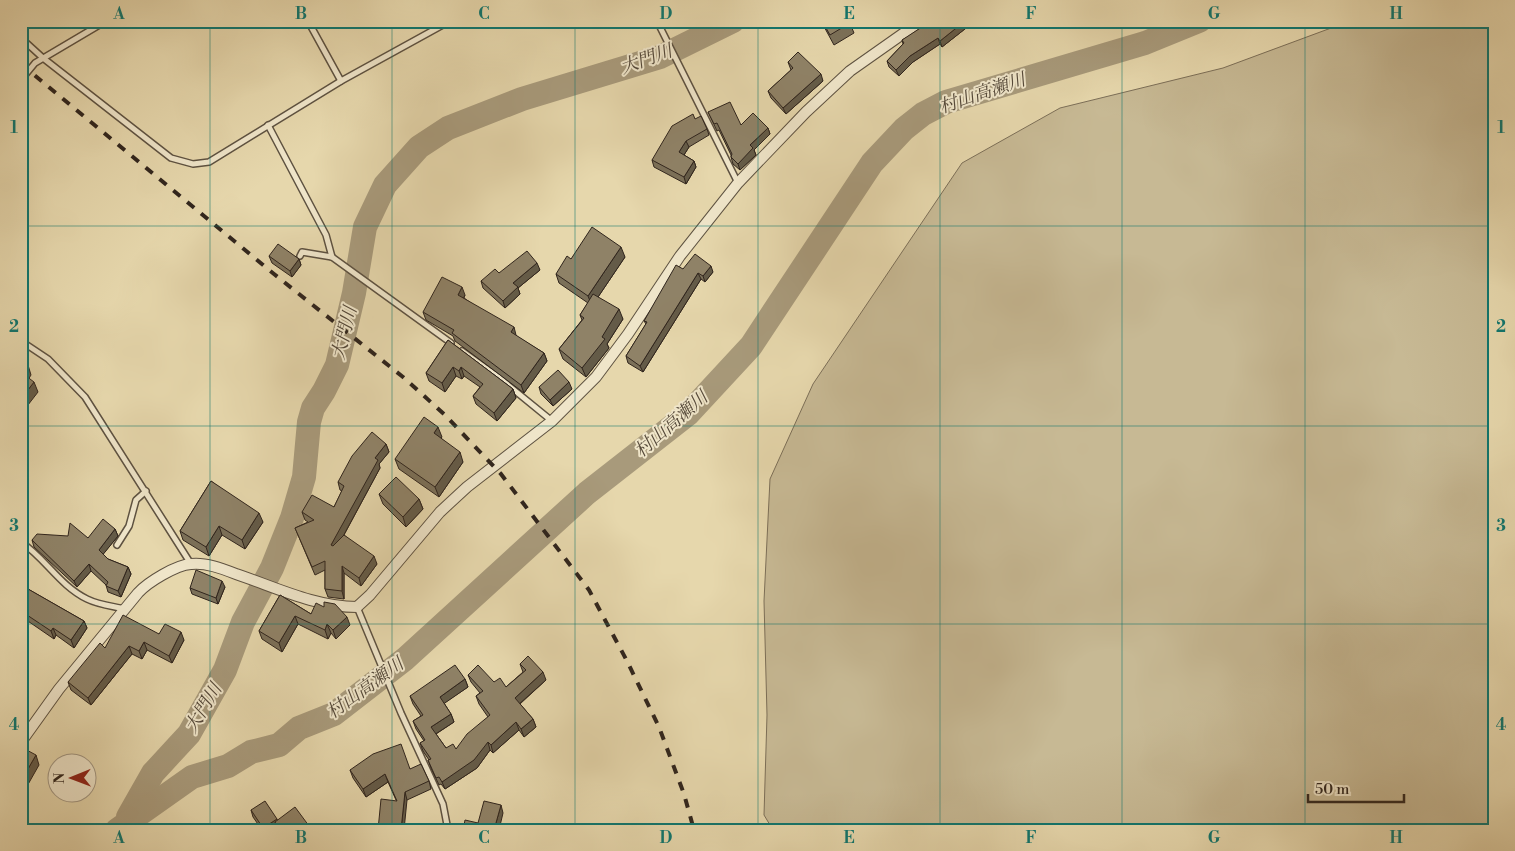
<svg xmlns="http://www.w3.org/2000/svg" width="1515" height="851" font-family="'Libre Bodoni','Noto Serif JP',serif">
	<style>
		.green { fill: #c7b994; stroke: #7c6f58 }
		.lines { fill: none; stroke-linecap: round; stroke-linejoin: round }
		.river { stroke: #a89a7b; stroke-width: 24 }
		.lane-casing { stroke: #5e5241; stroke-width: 8 }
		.street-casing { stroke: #5e5241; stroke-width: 12 }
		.lane { stroke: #efe5c9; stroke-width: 5 }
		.street { stroke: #efe5c9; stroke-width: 10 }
		.rail { stroke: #30251d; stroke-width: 4; stroke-dasharray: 9 9; stroke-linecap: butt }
		.wall { fill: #7b7059; stroke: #30251d }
		.shaded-wall { fill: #645b48; stroke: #30251d }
		.building { fill: #8f8267; stroke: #30251d }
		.grid { fill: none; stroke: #0f766e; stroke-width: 1; stroke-opacity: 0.55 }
		.labels { text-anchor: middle; stroke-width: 4; stroke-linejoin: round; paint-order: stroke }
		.water-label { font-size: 18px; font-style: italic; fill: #544839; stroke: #efe5c9 }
		.neatline { fill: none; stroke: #0f766e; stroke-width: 2 }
		.grid-label { font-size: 16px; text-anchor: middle; font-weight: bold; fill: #0f766e }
	</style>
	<rect width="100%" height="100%" fill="#e6d7ac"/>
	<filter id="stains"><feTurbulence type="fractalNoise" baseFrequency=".004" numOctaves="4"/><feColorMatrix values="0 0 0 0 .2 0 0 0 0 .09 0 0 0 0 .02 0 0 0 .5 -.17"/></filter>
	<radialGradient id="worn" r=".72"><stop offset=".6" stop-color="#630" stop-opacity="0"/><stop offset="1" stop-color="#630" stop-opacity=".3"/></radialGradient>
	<path class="green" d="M1350,21H1494V830H773L764,815L767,715L764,601L770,479L813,384L962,163L1060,108L1223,68Z"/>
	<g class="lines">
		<g class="river">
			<path d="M128,817L153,773L189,734L225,670L243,622L272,568L292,518L304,477L309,422L313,408L324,391L337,365L354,293L365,227L385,185L419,147L448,128L522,99L660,57L733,21"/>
			<path d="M117,830L192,777L228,766L251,752L279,745L299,728L334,714L405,659L587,493L688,414L751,346L872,163L904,129L923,114L946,102L1145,43L1199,21"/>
		</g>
		<g class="lane-casing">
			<g id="lane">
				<path d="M308,21L341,81"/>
				<path d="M657,21L738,183"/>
				<path d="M21,38L43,58L171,158L193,164L209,162L341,81L450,21"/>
				<path d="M21,80L35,63L106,21"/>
				<path d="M268,125L326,235L332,257"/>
				<path d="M300,256L302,252L332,257L451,343"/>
				<path d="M21,341L48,359L85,397L191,564"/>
				<path d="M462,351L498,377L552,421"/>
				<path d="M21,542C45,558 60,586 87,599C99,605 112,606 125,609"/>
				<path d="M117,545L129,526L136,500L146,491"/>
				<path d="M357,607L401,713L443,804L448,830"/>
			</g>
		</g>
		<g class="street-casing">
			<path id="street" d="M21,742L59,689L138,593C148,582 176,565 191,564C205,562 223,569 236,574C275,587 315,607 357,607L370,595L440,512L467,487L552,421L596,377L628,334L680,256L738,183L806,112L850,71L921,21"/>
		</g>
		<use href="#lane" class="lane"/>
		<use href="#street" class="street"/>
		<path class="rail" d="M21,64L274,274L403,377L444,414L501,474L589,590L627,661L659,727L684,794L694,830"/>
	</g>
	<g class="wall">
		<path d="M549,21H565L553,28Z"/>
		<path d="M821,21H849L854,33L834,45Z"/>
		<path d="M933,21H969L970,25L942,47L940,44L913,62L899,76L889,67L887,61L903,44L902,40L926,27Z"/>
		<path d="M788,62L823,81L786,114L771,98L768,91L791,70Z"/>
		<path d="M708,112L741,125L768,128L770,134L754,150L756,155L740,170L733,164L731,157V155L719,130L717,131Z"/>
		<path d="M695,119L707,129L709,135L689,147L684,155L694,161L696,167L686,184L654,167L652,160Z"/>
		<path d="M269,256L299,259L301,265L292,277L272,263Z"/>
		<path d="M625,257L598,297L623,319L607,344L609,348L586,377L563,359L559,349L582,320L580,315L588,303L559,283L556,274L571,259Z"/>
		<path d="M683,269L713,272L705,282L701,279L643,372L628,363L626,356L646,324L644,321Z"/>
		<path d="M540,270L518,288L520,294L505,308L483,288L481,281L499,273Z"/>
		<path d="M465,295L464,298L516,335V336L544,353L547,361L524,393L455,341L453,336L426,320L423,312Z"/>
		<path d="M448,340L513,389L516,398L497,421L476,404L473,396L480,387L464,376L462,379L456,376L445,392L429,381L426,373Z"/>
		<path d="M539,387L572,389L553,406L541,394Z"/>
		<path d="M442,437L441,438L463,462L439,497L399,469L395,459Z"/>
		<path d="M386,444L389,452L379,464L380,468L344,535L377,564L361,586L344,573V599L328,597L325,589V570L315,575L295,528L308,522L305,520L302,512L334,507L342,491L340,490L338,482Z"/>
		<path d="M211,481L263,522L245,549L222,535L209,556L183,540L180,531Z"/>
		<path d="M379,494L419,499L423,509L406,527L383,504Z"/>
		<path d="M115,529L118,536L103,554L108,559L128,567L131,574L121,597L108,592L106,585L91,571L77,587L34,547L32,540L88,538Z"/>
		<path d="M21,585L84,621L87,628L74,648L56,635L54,639L22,617L21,619Z"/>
		<path d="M225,587L218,604L192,594L190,588Z"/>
		<path d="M280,595L311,614L350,625L336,639L331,633L328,639L298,624L282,652L262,639L259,631Z"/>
		<path d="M159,634L184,640L172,663L147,650L142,659L132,654L91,705L71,690L68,682L105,648Z"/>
		<path d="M520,664L546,680L520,704L533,719L536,727L524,737L519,730L493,753L490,750L477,768L445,789L441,784L439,785L431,768L428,760H429L423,751L420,743L424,741L416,729L413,721L421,716L413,704L410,696L465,679L468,687L444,703L451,714L454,722L436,734L446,748L456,749L488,717L479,704L476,696L480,693L471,682L468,675L506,687L523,672Z"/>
		<path d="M410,769L429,781L431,789L407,800H396L388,782L366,797L353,778L350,770Z"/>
		<path d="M251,810L277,819V821L312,830H278L277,827L272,830H262L253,817Z"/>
	</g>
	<g class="shaded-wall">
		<path d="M965,21H969L970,25L942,47L940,41Z"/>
		<path d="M938,38L940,44L913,62L899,76L896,70L910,56Z"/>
		<path d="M821,74L823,81L786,114L783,108Z"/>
		<path d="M768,128L770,134L754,150L756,155L740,170L738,164L750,145Z"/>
		<path d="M686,141L689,147L682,158L679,152Z"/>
		<path d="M694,161L696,167L686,184L684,177Z"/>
		<path d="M621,247L625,257L592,306L588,296Z"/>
		<path d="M299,259L301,265L292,277L290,271Z"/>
		<path d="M537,263L540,270L518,288L520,294L505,308L503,301L513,283Z"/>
		<path d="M711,266L713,272L705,282L703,276Z"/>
		<path d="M698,273L701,279L643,372L640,366Z"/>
		<path d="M462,287L465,295L461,303L458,295Z"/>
		<path d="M619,309L623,319L607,344L609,348L586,377L582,368Z"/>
		<path d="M514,327L516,335L514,340L511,332Z"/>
		<path d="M544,353L547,361L524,393L521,385Z"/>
		<path d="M28,365L31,375L26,383L22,373Z"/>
		<path d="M453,367L456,376L445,392L442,383Z"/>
		<path d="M461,367L464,376L462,379L459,371Z"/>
		<path d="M34,382L38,392L21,414V399Z"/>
		<path d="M569,382L572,389L553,406L550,400Z"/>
		<path d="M513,389L516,398L497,421L494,413Z"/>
		<path d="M438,427L442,437L437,443L434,433Z"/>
		<path d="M386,444L389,452L379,464L380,468L334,553L331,545L375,458Z"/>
		<path d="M460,452L463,462L439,497L435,487Z"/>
		<path d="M419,499L423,509L406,527L403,517Z"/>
		<path d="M259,513L263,522L245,549L242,540Z"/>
		<path d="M219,526L222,535L209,556L206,547Z"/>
		<path d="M115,529L118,536L101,557L99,550Z"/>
		<path d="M374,556L377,564L361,586L359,578Z"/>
		<path d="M89,564L91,571L77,587L74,581Z"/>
		<path d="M342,566L344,573V599L342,591Z"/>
		<path d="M128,567L131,574L121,597L118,591Z"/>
		<path d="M222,581L225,587L218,604L216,598Z"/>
		<path d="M295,616L298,624L282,652L279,643Z"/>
		<path d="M347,617L350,625L336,639L333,630Z"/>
		<path d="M84,621L87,628L74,648L71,640Z"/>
		<path d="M327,624L331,633L328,639L325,630Z"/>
		<path d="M53,628L56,635L54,639L51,631Z"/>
		<path d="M181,632L184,640L172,663L169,656Z"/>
		<path d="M144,642L147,650L142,659L139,651Z"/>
		<path d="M129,646L132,654L91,705L88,698Z"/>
		<path d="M543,672L546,680L518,705L515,698Z"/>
		<path d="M465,679L468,687L442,705L440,697Z"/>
		<path d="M451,714L454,722L434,735L431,727Z"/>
		<path d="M533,719L536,727L524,737L521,729Z"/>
		<path d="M516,722L519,730L493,753L491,745Z"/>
		<path d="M488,742L490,750L477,768L445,789L442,782Z"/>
		<path d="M36,755L39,765L22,795L21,793V781Z"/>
		<path d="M385,774L388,782L366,797L363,789Z"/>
		<path d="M405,792L407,800L404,830H401Z"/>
		<path d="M501,805L503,813L499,830H494Z"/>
		<path d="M277,819L279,825L275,822L277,827L272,830H263V828Z"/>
	</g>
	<g class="building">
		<path d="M822,21H849L850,23L830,35Z"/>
		<path d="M933,21H965L940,41L938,38L910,56L896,70L887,61L904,43L902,40L925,25L926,27Z"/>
		<path d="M798,52L821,74L783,108L768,91L793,68L788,62Z"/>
		<path d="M730,102L741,125L753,113L768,128L750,145L753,148L738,164L731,157L732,154L717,123L714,124L708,112Z"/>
		<path d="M693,114L695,119L701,116L707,129L686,141L679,152L694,161L684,177L652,160L672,126Z"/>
		<path d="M592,227L621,247L588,296L556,274L567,256L571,259Z"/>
		<path d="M278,244L299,259L290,271L269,256Z"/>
		<path d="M527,251L537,263L513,283L518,287L503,301L481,281L495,269L499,273Z"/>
		<path d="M695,254L711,266L703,276L698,273L640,366L626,356L647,322L644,321L676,265L683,269Z"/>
		<path d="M442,277L462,287L458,295L514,327L511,332L544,353L521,385L452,333L454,330L423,312Z"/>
		<path d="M593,294L619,309L602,337L605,339L582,368L559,349L584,318L580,315Z"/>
		<path d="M448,340L513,389L494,413L473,396L483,384L461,367L459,371L453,367L442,383L426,373Z"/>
		<path d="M21,360L28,365L22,373L34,382L21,399Z"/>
		<path d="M558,370L569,382L550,400L539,387Z"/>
		<path d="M424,417L438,427L434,433L460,452L435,487L395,459Z"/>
		<path d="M372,432L386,444L375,458L378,460L331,545L333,546L344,535L374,556L359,578L342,566V591L325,589V561L312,567L295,528L314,520L302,512L312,495L334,507L344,486L338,482L352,456Z"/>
		<path d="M396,477L419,499L403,517L379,494Z"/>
		<path d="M211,481L259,513L242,540L219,526L206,547L180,531Z"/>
		<path d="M103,519L115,529L99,550L108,559L128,567L118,591L106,586L108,582L89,564L74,581L32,540L37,534L68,536L70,523L88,538Z"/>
		<path d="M196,570L222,581L216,598L190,588Z"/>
		<path d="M21,585L84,621L71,640L53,628L51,631L21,611Z"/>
		<path d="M280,595L311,614L316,603L324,607V602L335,604L347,617L333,630L327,624L325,630L295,616L279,643L259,631Z"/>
		<path d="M123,615L159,634L165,624L181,632L169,656L144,642L139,651L129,646L88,698L68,682L100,643L105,648Z"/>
		<path d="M528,656L543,672L515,698L533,719L521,729L516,722L491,745L488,742L474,760L442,782L439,777L436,778L428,760L431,759L420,743L425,740L413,721L423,715L410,696L455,665L465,679L440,697L451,714L431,727L446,748L453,744L456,749L467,734L490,715L476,696L483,691L468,675L478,665L494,682L500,678L506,687L526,670L520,664Z"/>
		<path d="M401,744L410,769L421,764L429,781L405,792L401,830H378L381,799L397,801L385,774L363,789L350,770L373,754Z"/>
		<path d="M21,747L36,755L21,781Z"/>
		<path d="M265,801L277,819L263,828L251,810Z"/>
		<path d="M484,801L501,805L494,830H463L465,820L478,823Z"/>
		<path d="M295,807L312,830H281L275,822Z"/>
	</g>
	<path class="grid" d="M210,21V830M392,21V830M575,21V830M758,21V830M940,21V830M1122,21V830M1305,21V830M21,226H1494M21,426H1494M21,624H1494"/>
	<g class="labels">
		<g class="water-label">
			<text transform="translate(646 59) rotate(-20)" y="6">大門川</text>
			<text transform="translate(982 93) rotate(-19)" y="6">村山高瀬川</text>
			<text transform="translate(344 333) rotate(-76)" y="6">大門川</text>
			<text transform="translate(671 424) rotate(-41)" y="6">村山高瀬川</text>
			<text transform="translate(365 688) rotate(-36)" y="6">村山高瀬川</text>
			<text transform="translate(203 708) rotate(-59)" y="6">大門川</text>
		</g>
	</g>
	<rect width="1515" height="851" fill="none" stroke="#e6d7ac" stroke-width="55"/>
	<g transform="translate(72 778) rotate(269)"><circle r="24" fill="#efe5c9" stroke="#a39884"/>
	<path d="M0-4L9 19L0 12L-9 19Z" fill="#8f2418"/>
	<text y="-8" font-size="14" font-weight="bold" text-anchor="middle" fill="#30251d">N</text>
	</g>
	<path d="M1308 794v8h96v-8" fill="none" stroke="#30251d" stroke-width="2.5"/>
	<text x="1315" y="794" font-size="15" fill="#30251d" stroke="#efe5c9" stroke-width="4" paint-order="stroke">50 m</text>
	<rect x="28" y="28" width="1460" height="796" class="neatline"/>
	<g class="grid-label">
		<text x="119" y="19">A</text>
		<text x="301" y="19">B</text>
		<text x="484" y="19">C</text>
		<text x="666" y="19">D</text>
		<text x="849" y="19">E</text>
		<text x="1031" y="19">F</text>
		<text x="1214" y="19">G</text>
		<text x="1396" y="19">H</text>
		<text x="14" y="133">1</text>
		<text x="1501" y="133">1</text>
		<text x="14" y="332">2</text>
		<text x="1501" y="332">2</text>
		<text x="14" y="531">3</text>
		<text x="1501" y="531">3</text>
		<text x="14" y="730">4</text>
		<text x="1501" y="730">4</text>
		<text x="119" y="843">A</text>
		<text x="301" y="843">B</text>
		<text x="484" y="843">C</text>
		<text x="666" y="843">D</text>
		<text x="849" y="843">E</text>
		<text x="1031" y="843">F</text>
		<text x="1214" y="843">G</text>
		<text x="1396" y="843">H</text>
	</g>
	<rect width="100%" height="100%" filter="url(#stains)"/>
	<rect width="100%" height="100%" fill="url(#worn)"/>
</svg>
